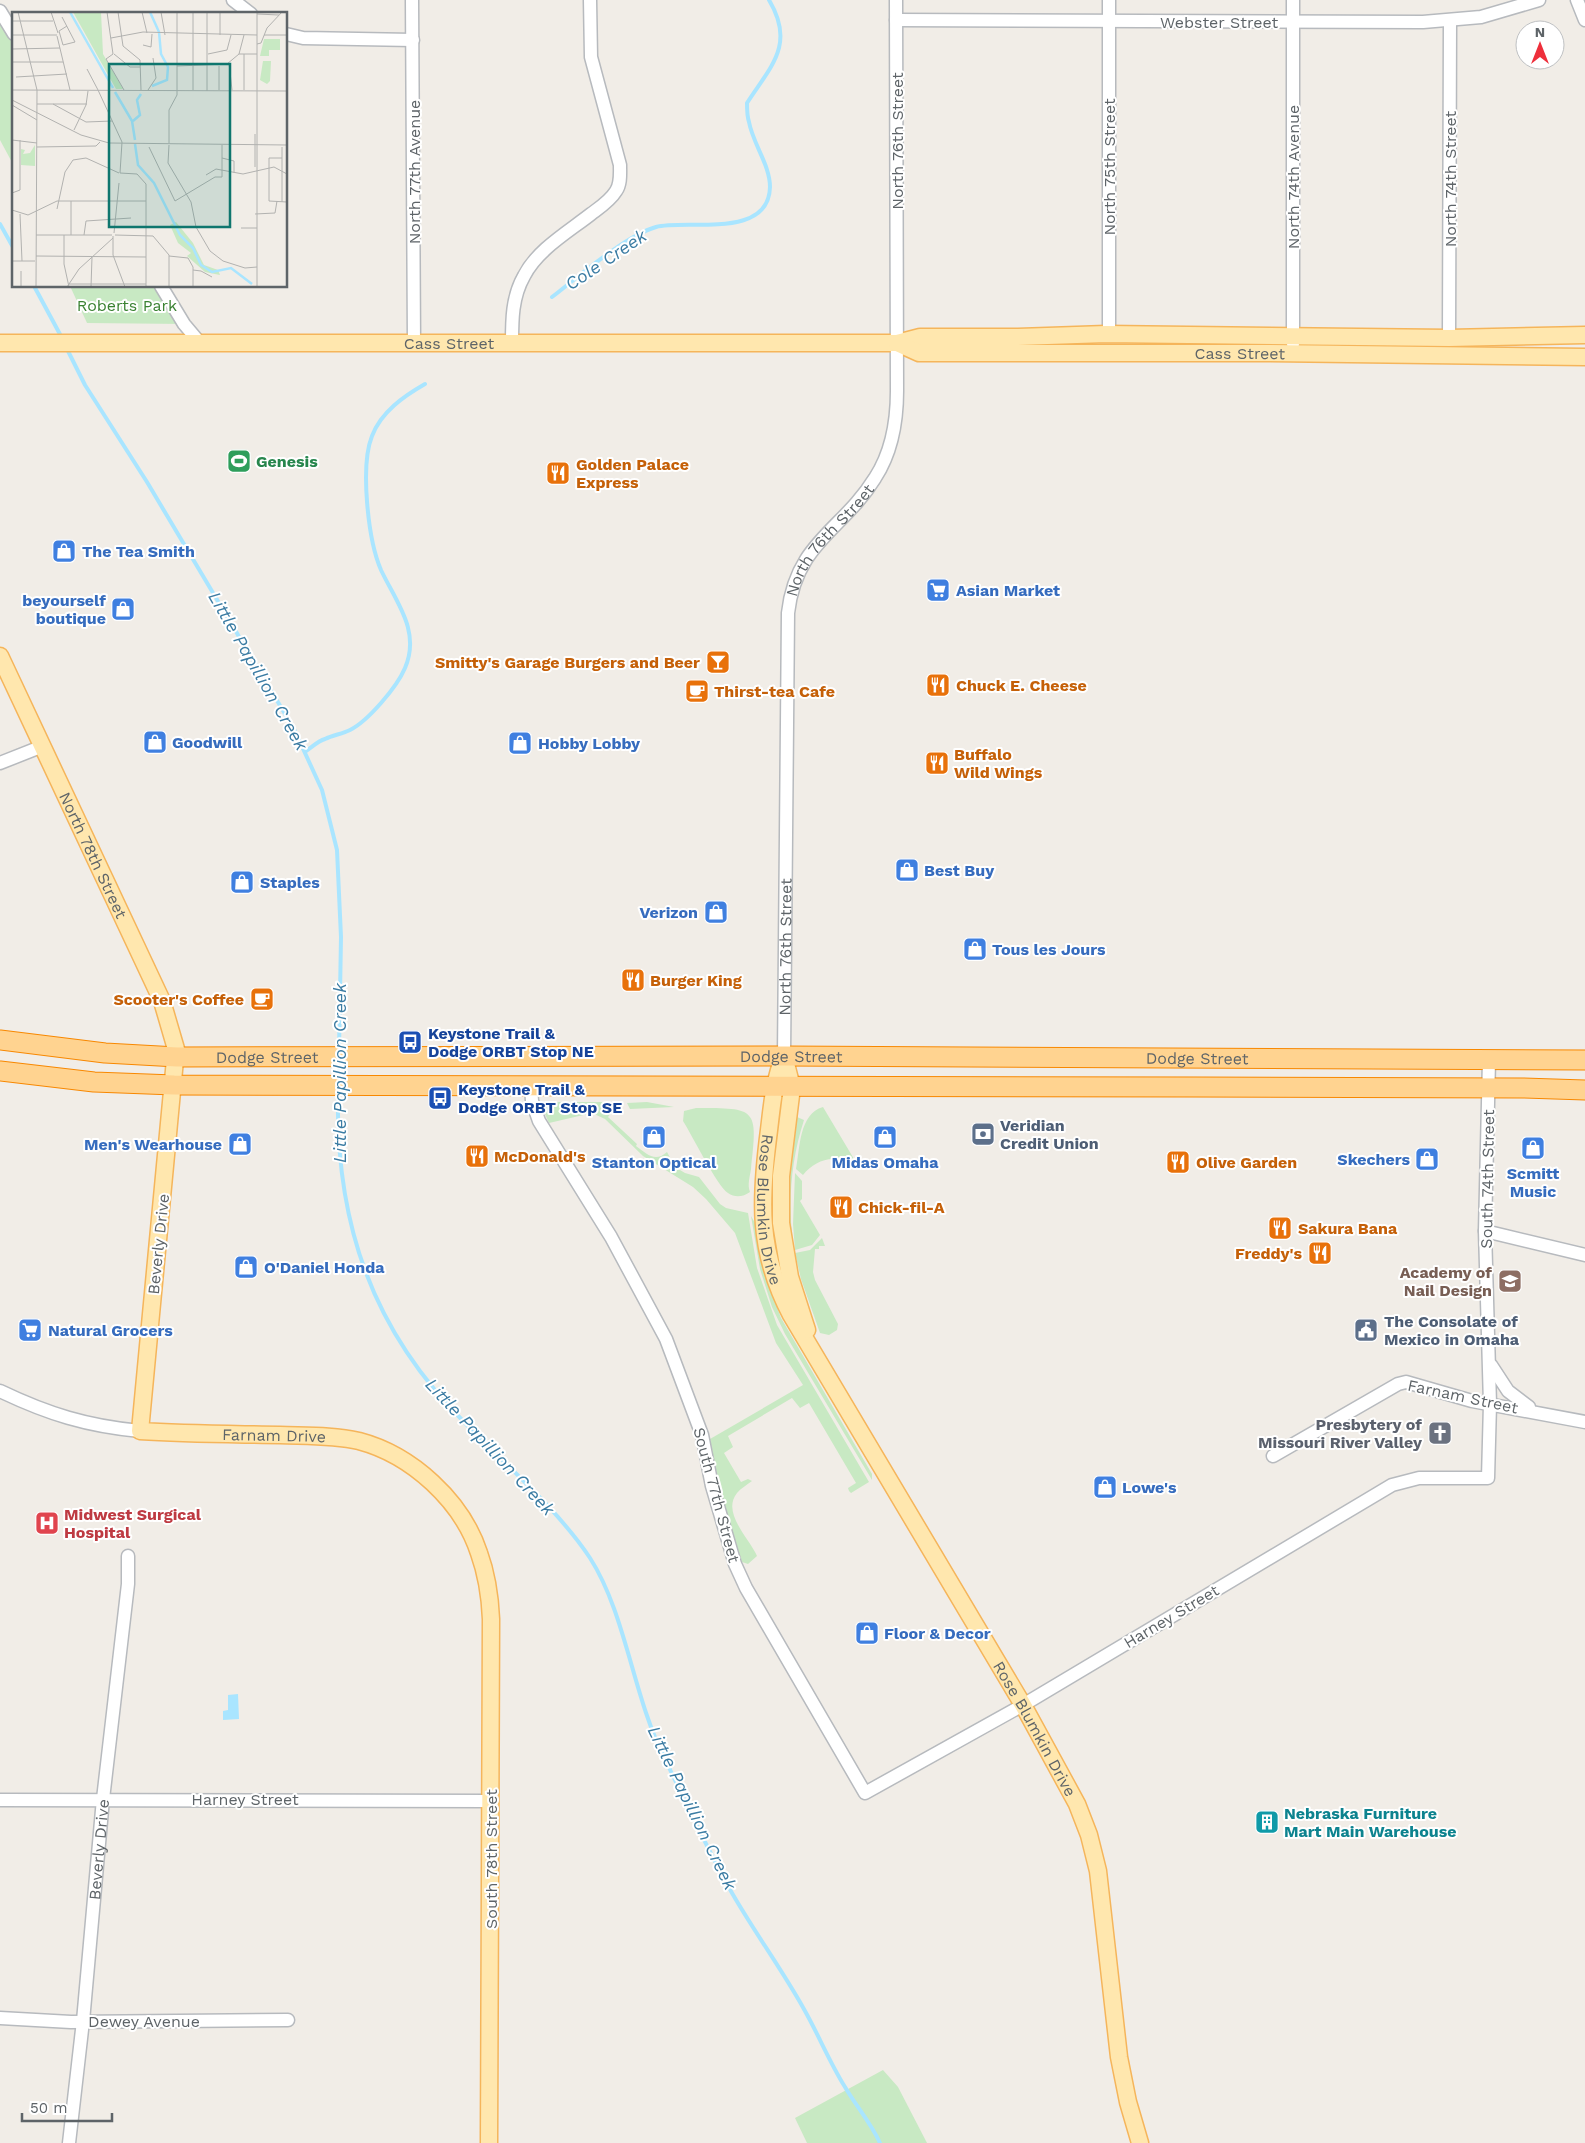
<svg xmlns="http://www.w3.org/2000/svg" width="1585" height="2143" font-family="'Work Sans',sans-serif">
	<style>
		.green { fill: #c8e9c3 }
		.water { fill: #a9e5ff }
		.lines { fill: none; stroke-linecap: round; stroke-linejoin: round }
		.stream { stroke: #a9e5ff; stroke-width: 4 }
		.minor-casing { stroke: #b7babe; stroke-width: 15 }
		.major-casing { stroke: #f5b55b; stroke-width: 19 }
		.highway-casing { stroke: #f88800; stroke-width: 21 }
		.minor { stroke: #fff; stroke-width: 12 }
		.major { stroke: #ffe7ae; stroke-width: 16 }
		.highway { stroke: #ffd390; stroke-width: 19 }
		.labels { text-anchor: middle; stroke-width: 4; stroke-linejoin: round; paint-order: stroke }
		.street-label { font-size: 16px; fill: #5e6468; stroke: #fff }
		.park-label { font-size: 16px; fill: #3a8232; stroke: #fff }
		.leisure-label { font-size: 16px; font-weight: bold; fill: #27864d; stroke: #fff; text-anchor: start }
		.food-label { font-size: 16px; font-weight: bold; fill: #c56008; stroke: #fff; text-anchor: start }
		.shop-label { font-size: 16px; font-weight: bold; fill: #366cbe; stroke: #fff; text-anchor: start }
		.transit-label { font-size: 16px; font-weight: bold; fill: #164399; stroke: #fff; text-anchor: start }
		.service-label { font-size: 16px; font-weight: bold; fill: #4e5e75; stroke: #fff; text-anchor: start }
		.education-label { font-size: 16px; font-weight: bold; fill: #785e54; stroke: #fff; text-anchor: end }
		.worship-label { font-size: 16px; font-weight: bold; fill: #5b616d; stroke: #fff; text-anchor: end }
		.health-label { font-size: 16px; font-weight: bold; fill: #be3a42; stroke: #fff; text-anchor: start }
		.culture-label { font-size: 16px; font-weight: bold; fill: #0d838f; stroke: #fff; text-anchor: start }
		.water-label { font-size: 18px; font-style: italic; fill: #3b7ca3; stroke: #fff }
		.inset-river { fill: none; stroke: #a9e5ff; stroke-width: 2.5 }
		.inset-road { fill: none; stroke: #b2b2b0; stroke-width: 1 }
		.view { fill: #0f766e; fill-opacity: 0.15; stroke: #0f766e; stroke-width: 2.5 }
		.inset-edge { fill: none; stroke: #5e6468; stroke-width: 2.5 }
	</style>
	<rect width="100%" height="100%" fill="#f1ede7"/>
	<g class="green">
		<path d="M0,11L14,34V166L0,140Z"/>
		<path d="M70,286H161L184,324L87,323Z"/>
		<path d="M549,1102H614V1109L608,1117L637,1144L636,1146C647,1154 655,1163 667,1152L675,1167L685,1173L699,1177L720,1204L726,1208L748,1213L757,1268L777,1325L869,1482L851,1493L849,1491L848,1488L856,1483L809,1403L800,1408L792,1398L728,1436L733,1447L724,1453L741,1482L748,1479L752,1481C747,1485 741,1488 737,1493C721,1513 750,1539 757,1556L748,1564L742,1562L722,1500L710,1439L803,1385L776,1343L735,1233L706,1199L693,1187L643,1156L605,1119L592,1113L549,1123L541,1105Z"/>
		<path d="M647,1102L674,1107L630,1109L627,1103Z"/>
		<path d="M823,1107L854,1159L848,1163C832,1154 814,1161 803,1175L796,1169C800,1148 799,1114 823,1107Z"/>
		<path d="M696,1108C757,1108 758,1108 751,1169C750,1176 747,1185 750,1192C743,1197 735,1198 728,1193C717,1186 692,1135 683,1121L684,1111Z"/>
		<path d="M797,1117L804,1120C781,1191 789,1264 817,1332L813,1328L790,1253L788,1185Z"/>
		<path d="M795,1173L802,1181V1199L800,1201L820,1235L812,1245L795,1250L793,1224Z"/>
		<path d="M751,1216L755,1223L762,1266L781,1318L872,1474V1480L785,1334L772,1307L760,1269Z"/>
		<path d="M822,1238L825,1246H819V1249H815L813,1272L815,1280L838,1324L837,1330L829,1335L820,1333L801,1279L795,1253L810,1250Z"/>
		<path d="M883,2070L898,2087L927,2143H807L795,2118Z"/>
	</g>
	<path class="water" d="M238,1694L239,1719L223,1720V1711L228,1710V1695Z"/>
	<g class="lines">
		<g class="stream">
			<path d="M0,224L14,249"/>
			<path d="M34,286L62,338"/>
			<path d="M552,297C578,277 625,236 656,227C686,219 769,240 770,187C770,165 753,144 749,122C747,116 747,110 747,103C770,67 796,45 769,0"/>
			<path d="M66,347L85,385L147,482L294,729L322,790L337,850L341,937L339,1051"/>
			<path d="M306,751C312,747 318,741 325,739C333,735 342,734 350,730C368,721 397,687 405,668C421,631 396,602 381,570C368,540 360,466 372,436C381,412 404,396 425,384"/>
			<path d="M338,1081L339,1063"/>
			<path d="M338,1091C335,1223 372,1331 467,1425C507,1466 559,1511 590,1558C626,1614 633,1696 664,1757C686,1803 707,1849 732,1893C755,1933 783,1971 805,2011C819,2036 830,2063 845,2087C856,2106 871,2123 880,2143"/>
		</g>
		<g class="minor-casing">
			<g id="minor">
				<path d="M233,0L251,14"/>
				<path d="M412,0L414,344"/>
				<path d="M1293,0V344"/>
				<path d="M1577,0L1585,20"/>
				<path d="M0,11L14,34"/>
				<path d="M896,20L1423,22L1481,17L1539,0"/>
				<path d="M286,34L303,38L413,40"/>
				<path d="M161,286L184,324L200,343"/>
				<path d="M1109,334V0"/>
				<path d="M1449,338L1450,21"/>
				<path d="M512,343C512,320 512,297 524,276C537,250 568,232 591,214C599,208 610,201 616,191C621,184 620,174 620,165L591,57L590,0"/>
				<path d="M0,763L43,746"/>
				<path id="s1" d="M784,1056L788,613C796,542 843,530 875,478C892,452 897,421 897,391L896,0"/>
				<path d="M531,1086L532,1101L539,1121L611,1237L666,1339L702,1435L712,1486L735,1564L746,1588L865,1793L1023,1705L1392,1485L1419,1478H1488L1490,1404L1485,1231L1489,1060"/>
				<path d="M1485,1231L1585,1255"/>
				<path d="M1491,1365L1508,1391L1529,1407"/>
				<path d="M0,1391C48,1414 87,1426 140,1431"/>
				<path d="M1273,1456L1398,1384L1406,1382L1472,1401L1585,1422"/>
				<path d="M0,1800L491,1801"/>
				<path d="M0,2018L71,2022L288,2020"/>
				<path id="s2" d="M69,2143L83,2021L103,1799L128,1584V1556"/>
			</g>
		</g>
		<g class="major-casing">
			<g id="major">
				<path id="s3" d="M0,343H897L920,337H1018L1106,334L1449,338L1585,335"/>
				<path id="s4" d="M897,343L919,353H1262L1585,357"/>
				<path id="s5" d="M0,656L162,1001L176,1049L140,1431C186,1434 233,1434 280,1435C306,1436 333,1435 359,1441C412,1455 462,1501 479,1553C487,1575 490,1596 491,1619L489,2143"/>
				<path id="s6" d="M784,1056C774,1080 772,1105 769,1130C760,1199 757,1251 791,1315L1023,1705L1077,1804L1089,1835L1098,1871L1119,2057L1128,2102L1140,2143"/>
				<path d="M784,1056L792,1087L781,1176V1223L790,1277L807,1330"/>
			</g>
		</g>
		<g class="highway-casing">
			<g id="highway">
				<path id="s7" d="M0,1040L105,1053L177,1057L784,1056L1585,1060"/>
				<path d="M0,1071L94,1082L174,1085L1196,1087L1523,1088L1585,1090"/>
			</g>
		</g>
		<use href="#minor" class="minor"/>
		<use href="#major" class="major"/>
		<use href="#highway" class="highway"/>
	</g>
	<defs>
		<g id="stadium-square" transform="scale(1.25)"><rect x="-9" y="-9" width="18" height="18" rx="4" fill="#2e9e5b" stroke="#fff"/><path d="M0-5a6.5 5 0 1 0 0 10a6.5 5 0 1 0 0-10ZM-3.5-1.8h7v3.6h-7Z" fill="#fff"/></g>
		<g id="restaurant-square" transform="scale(1.25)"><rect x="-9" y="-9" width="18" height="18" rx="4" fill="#e8710a" stroke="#fff"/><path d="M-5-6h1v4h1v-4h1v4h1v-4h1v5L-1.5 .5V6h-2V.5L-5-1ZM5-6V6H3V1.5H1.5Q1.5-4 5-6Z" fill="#fff"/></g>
		<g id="shop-square" transform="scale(1.25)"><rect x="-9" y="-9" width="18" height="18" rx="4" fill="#3f7fe0" stroke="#fff"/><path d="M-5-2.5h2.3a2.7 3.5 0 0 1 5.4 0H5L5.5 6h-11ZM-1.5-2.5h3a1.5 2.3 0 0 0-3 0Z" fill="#fff"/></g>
		<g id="supermarket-square" transform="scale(1.25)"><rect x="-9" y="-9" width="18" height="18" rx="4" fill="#3f7fe0" stroke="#fff"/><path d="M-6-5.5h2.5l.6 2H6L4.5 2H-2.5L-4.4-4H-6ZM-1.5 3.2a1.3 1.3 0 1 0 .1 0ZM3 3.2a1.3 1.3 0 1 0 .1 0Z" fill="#fff"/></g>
		<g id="bar-square" transform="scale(1.25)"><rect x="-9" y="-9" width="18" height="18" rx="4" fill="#e8710a" stroke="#fff"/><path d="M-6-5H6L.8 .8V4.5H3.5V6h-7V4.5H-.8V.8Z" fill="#fff"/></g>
		<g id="cafe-square" transform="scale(1.25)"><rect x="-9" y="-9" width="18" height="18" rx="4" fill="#e8710a" stroke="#fff"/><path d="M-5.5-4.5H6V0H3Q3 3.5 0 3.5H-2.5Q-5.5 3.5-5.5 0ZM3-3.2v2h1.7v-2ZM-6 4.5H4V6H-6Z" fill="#fff"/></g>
		<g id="bus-square" transform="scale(1.25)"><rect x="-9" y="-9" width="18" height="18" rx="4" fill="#1a4fb4" stroke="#fff"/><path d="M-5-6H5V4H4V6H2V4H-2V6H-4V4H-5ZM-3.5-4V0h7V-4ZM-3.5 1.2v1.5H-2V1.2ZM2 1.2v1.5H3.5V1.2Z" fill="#fff"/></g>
		<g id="bank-square" transform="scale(1.25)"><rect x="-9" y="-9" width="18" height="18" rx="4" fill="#5c6f8a" stroke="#fff"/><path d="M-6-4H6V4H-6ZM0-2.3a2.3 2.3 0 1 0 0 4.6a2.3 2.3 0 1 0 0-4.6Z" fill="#fff"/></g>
		<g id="school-square" transform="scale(1.25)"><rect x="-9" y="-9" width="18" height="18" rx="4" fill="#8d6e63" stroke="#fff"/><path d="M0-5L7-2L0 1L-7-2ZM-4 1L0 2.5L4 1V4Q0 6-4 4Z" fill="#fff"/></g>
		<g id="civic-square" transform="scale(1.25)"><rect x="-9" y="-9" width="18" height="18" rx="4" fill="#5c6f8a" stroke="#fff"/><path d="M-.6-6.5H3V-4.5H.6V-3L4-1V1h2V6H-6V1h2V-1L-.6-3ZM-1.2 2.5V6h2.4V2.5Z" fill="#fff"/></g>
		<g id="church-square" transform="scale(1.25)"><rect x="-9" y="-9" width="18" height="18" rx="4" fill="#6b7280" stroke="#fff"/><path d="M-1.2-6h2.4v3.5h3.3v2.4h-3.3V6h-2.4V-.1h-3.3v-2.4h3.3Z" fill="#fff"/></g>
		<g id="hospital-square" transform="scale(1.25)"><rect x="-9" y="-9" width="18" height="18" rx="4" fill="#e0444e" stroke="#fff"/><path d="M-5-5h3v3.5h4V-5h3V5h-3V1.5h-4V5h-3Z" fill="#fff"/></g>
		<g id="building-square" transform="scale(1.25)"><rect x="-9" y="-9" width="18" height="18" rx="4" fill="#0f9aa8" stroke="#fff"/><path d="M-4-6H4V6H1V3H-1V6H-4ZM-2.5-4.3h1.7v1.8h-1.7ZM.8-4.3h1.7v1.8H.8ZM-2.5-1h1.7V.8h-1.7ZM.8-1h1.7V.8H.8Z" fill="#fff"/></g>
	</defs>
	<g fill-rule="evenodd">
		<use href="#stadium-square" x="239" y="461"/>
		<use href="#restaurant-square" x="558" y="473"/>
		<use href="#shop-square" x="64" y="551"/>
		<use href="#supermarket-square" x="938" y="590"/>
		<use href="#shop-square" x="123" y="609"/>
		<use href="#bar-square" x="718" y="662"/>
		<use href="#restaurant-square" x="938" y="685"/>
		<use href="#cafe-square" x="697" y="691"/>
		<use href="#shop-square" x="155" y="742"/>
		<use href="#shop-square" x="520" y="743"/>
		<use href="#restaurant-square" x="937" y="763"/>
		<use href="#shop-square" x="907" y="870"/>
		<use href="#shop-square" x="242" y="882"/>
		<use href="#shop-square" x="716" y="912"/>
		<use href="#shop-square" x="975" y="949"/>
		<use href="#restaurant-square" x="633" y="980"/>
		<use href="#cafe-square" x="262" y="999"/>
		<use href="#bus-square" x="410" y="1042"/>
		<use href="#bus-square" x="440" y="1098"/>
		<use href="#bank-square" x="983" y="1134"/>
		<use href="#shop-square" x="654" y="1137"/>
		<use href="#shop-square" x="885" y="1137"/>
		<use href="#shop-square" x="240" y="1144"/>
		<use href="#shop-square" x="1533" y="1148"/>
		<use href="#restaurant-square" x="477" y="1156"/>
		<use href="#shop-square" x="1427" y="1159"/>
		<use href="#restaurant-square" x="1178" y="1162"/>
		<use href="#restaurant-square" x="841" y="1207"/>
		<use href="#restaurant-square" x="1280" y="1228"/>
		<use href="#restaurant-square" x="1320" y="1253"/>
		<use href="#shop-square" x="246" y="1267"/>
		<use href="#school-square" x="1510" y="1281"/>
		<use href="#supermarket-square" x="30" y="1330"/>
		<use href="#civic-square" x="1366" y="1330"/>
		<use href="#church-square" x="1440" y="1433"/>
		<use href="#shop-square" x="1105" y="1487"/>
		<use href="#hospital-square" x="47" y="1523"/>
		<use href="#shop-square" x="867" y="1633"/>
		<use href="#building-square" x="1267" y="1822"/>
	</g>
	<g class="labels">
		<g class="street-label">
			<text x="1219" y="28">Webster Street</text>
			<text transform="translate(897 141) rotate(-90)" y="6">North 76th Street</text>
			<text transform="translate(1109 167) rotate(-90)" y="6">North 75th Street</text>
			<text transform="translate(414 172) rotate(-90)" y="6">North 77th Avenue</text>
			<text transform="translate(1293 177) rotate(-90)" y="6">North 74th Avenue</text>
			<text transform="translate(1450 179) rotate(-90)" y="6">North 74th Street</text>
			<text dy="6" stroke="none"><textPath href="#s3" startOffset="449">Cass Street</textPath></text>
			<text dy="6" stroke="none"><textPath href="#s4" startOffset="345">Cass Street</textPath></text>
			<text dy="6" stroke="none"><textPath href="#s1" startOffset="529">North 76th Street</textPath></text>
			<text dy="6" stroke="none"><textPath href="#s5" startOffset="220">North 78th Street</textPath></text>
			<text dy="6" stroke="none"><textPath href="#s1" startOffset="109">North 76th Street</textPath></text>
			<text dy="6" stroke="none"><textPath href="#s7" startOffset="792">Dodge Street</textPath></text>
			<text dy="6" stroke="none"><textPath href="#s7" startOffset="268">Dodge Street</textPath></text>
			<text dy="6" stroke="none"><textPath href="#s7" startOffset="1198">Dodge Street</textPath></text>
			<text transform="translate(1487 1179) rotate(-89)" y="6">South 74th Street</text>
			<text dy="6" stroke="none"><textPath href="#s6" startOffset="156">Rose Blumkin Drive</textPath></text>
			<text transform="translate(158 1244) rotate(-84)" y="6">Beverly Drive</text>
			<text transform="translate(1463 1396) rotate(12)" y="6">Farnam Street</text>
			<text dy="6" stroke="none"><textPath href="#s5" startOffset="949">Farnam Drive</textPath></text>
			<text transform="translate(717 1495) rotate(75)" y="6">South 77th Street</text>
			<text transform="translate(1171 1616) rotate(-31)" y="6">Harney Street</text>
			<text dy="6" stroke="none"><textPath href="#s6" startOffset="746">Rose Blumkin Drive</textPath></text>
			<text x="245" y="1805">Harney Street</text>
			<text dy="6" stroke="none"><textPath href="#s2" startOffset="295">Beverly Drive</textPath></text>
			<text transform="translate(491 1859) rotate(-90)" y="6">South 78th Street</text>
			<text x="144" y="2027">Dewey Avenue</text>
		</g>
		<g class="park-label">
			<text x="127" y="311">Roberts Park</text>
		</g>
		<g class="leisure-label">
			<text x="256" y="467">Genesis</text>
		</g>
		<g class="food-label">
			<text x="576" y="470">Golden Palace<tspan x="576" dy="18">Express</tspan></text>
			<text x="700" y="668" text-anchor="end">Smitty's Garage Burgers and Beer</text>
			<text x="956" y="691">Chuck E. Cheese</text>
			<text x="714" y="697">Thirst-tea Cafe</text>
			<text x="954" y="760">Buffalo<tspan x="954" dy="18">Wild Wings</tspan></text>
			<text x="650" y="986">Burger King</text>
			<text x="244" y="1005" text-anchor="end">Scooter's Coffee</text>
			<text x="494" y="1162">McDonald's</text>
			<text x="1196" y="1168">Olive Garden</text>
			<text x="858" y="1213">Chick-fil-A</text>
			<text x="1298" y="1234">Sakura Bana</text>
			<text x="1302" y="1259" text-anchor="end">Freddy's</text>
		</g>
		<g class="shop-label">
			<text x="82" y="557">The Tea Smith</text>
			<text x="956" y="596">Asian Market</text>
			<text x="106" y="606" text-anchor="end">beyourself<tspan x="106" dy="18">boutique</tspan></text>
			<text x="172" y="748">Goodwill</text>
			<text x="538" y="749">Hobby Lobby</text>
			<text x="924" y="876">Best Buy</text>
			<text x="260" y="888">Staples</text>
			<text x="698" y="918" text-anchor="end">Verizon</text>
			<text x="992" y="955">Tous les Jours</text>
			<text x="222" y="1150" text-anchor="end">Men's Wearhouse</text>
			<text x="1410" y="1165" text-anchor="end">Skechers</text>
			<text x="654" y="1168" text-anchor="middle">Stanton Optical</text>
			<text x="885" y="1168" text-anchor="middle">Midas Omaha</text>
			<text x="1533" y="1179" text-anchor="middle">Scmitt<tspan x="1533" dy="18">Music</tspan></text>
			<text x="264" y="1273">O'Daniel Honda</text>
			<text x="48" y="1336">Natural Grocers</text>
			<text x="1122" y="1493">Lowe's</text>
			<text x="884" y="1639">Floor &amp; Decor</text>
		</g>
		<g class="transit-label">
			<text x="428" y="1039">Keystone Trail &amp;<tspan x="428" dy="18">Dodge ORBT Stop NE</tspan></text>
			<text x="458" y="1095">Keystone Trail &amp;<tspan x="458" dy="18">Dodge ORBT Stop SE</tspan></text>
		</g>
		<g class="service-label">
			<text x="1000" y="1131">Veridian<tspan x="1000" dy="18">Credit Union</tspan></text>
			<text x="1384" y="1327">The Consolate of<tspan x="1384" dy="18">Mexico in Omaha</tspan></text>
		</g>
		<g class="education-label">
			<text x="1492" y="1278">Academy of<tspan x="1492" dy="18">Nail Design</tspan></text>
		</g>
		<g class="worship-label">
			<text x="1422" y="1430">Presbytery of<tspan x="1422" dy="18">Missouri River Valley</tspan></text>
		</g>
		<g class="health-label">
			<text x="64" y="1520">Midwest Surgical<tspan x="64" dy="18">Hospital</tspan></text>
		</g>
		<g class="culture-label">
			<text x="1284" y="1819">Nebraska Furniture<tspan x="1284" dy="18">Mart Main Warehouse</tspan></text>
		</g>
		<g class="water-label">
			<text transform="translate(606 260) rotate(-34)" y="6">Cole Creek</text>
			<text transform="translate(258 671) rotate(60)" y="6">Little Papillion Creek</text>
			<text transform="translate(340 1073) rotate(-90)" y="6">Little Papillion Creek</text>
			<text transform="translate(490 1447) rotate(47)" y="6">Little Papillion Creek</text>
			<text transform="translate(692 1808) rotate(64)" y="6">Little Papillion Creek</text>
		</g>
	</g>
	<g transform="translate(12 12)">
		<rect width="275" height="275" fill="#f1ede7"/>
		<path d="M61,0H89L91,42L111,77H104ZM252,27H268V38H257V44H248ZM251,49H259L258,69L255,72L248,68ZM23,133V154L9,153V137L13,138L11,142L18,141ZM164,210L181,231L192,253L206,258L208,263L193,260L175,244L179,241L166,231L158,213Z" fill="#c8e9c3"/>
		<path class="inset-river" d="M58,0L101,76M138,0L147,20L149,42L156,55L155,68L140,74M103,80L120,109L123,128M121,109L128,103L125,88L129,82M123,132L126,153L142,171L168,223L181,236L189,253L200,260L219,256L240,272"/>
		<path class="inset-road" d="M6,0L25,78M39,0L46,21M95,0L101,42M106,0L111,34L128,48L129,78M130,0L135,21M149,0L153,23M181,0V78M195,0V79M208,0V23M245,0V275M245,2L267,3M50,5L63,30L51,33L47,19L55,14M0,9H41M0,23H45M252,23H275M45,24L58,78M99,26L131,20L245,23M245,32L249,31L255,16L270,0M131,33L139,35L140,22M0,37L48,36M101,42L94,47L112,78M102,42L118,55H128M196,42L215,38L219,23M227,42H245M232,42V78M0,50H51M217,51L220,78M165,54L215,52L227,42L232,23M75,57L86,78M4,65L55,62M0,78L275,79M86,78L110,130L108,161L125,162L134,172V275M136,78L144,66L141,46M207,78V54M0,88L69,123L97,131L275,133M25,92H75M41,92L74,110L100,109M0,93L25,108M62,118L74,93L76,79M0,128L25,131M157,131V98L165,83V0M157,133L156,151L179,190L184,215L198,239L211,249L233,256L245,255M25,135L84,134L88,130M137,135L163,189L203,165H210V133M210,146L222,149V161M270,146H257V189L275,190M243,155V122M194,163L204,157L231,162L262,155L275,162M0,181L8,178V128M270,190V135M45,197L53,160L61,148L74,146L107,161M0,198L16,203L45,189H134M8,202L10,249M243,202L263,201L265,189M229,216H245M102,221L107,171M24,223H100M52,223V252L57,275M59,223V189M72,223L74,209L119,206M103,223L141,224L157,243V275M101,224V243L113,275M24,244L134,245M157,244L176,246L181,255V275M0,249H23M181,258L189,259L200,265M57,272H134M9,275V259M24,275L25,78M55,275L67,257L101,226M79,275L80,245"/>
		<path class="view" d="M97,52H218V215H97Z"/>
		<rect width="275" height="275" class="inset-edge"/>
	</g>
	<g transform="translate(1540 45)"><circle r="24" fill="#ffffff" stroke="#bfc1c3"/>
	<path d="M0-4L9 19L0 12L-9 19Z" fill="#ee2f3b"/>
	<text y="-8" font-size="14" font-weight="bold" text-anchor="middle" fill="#5e6468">N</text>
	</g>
	<path d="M22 2113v8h90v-8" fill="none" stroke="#5e6468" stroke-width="2.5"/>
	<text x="30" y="2113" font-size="15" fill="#5e6468" stroke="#ffffff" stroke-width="4" paint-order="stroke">50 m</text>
</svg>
